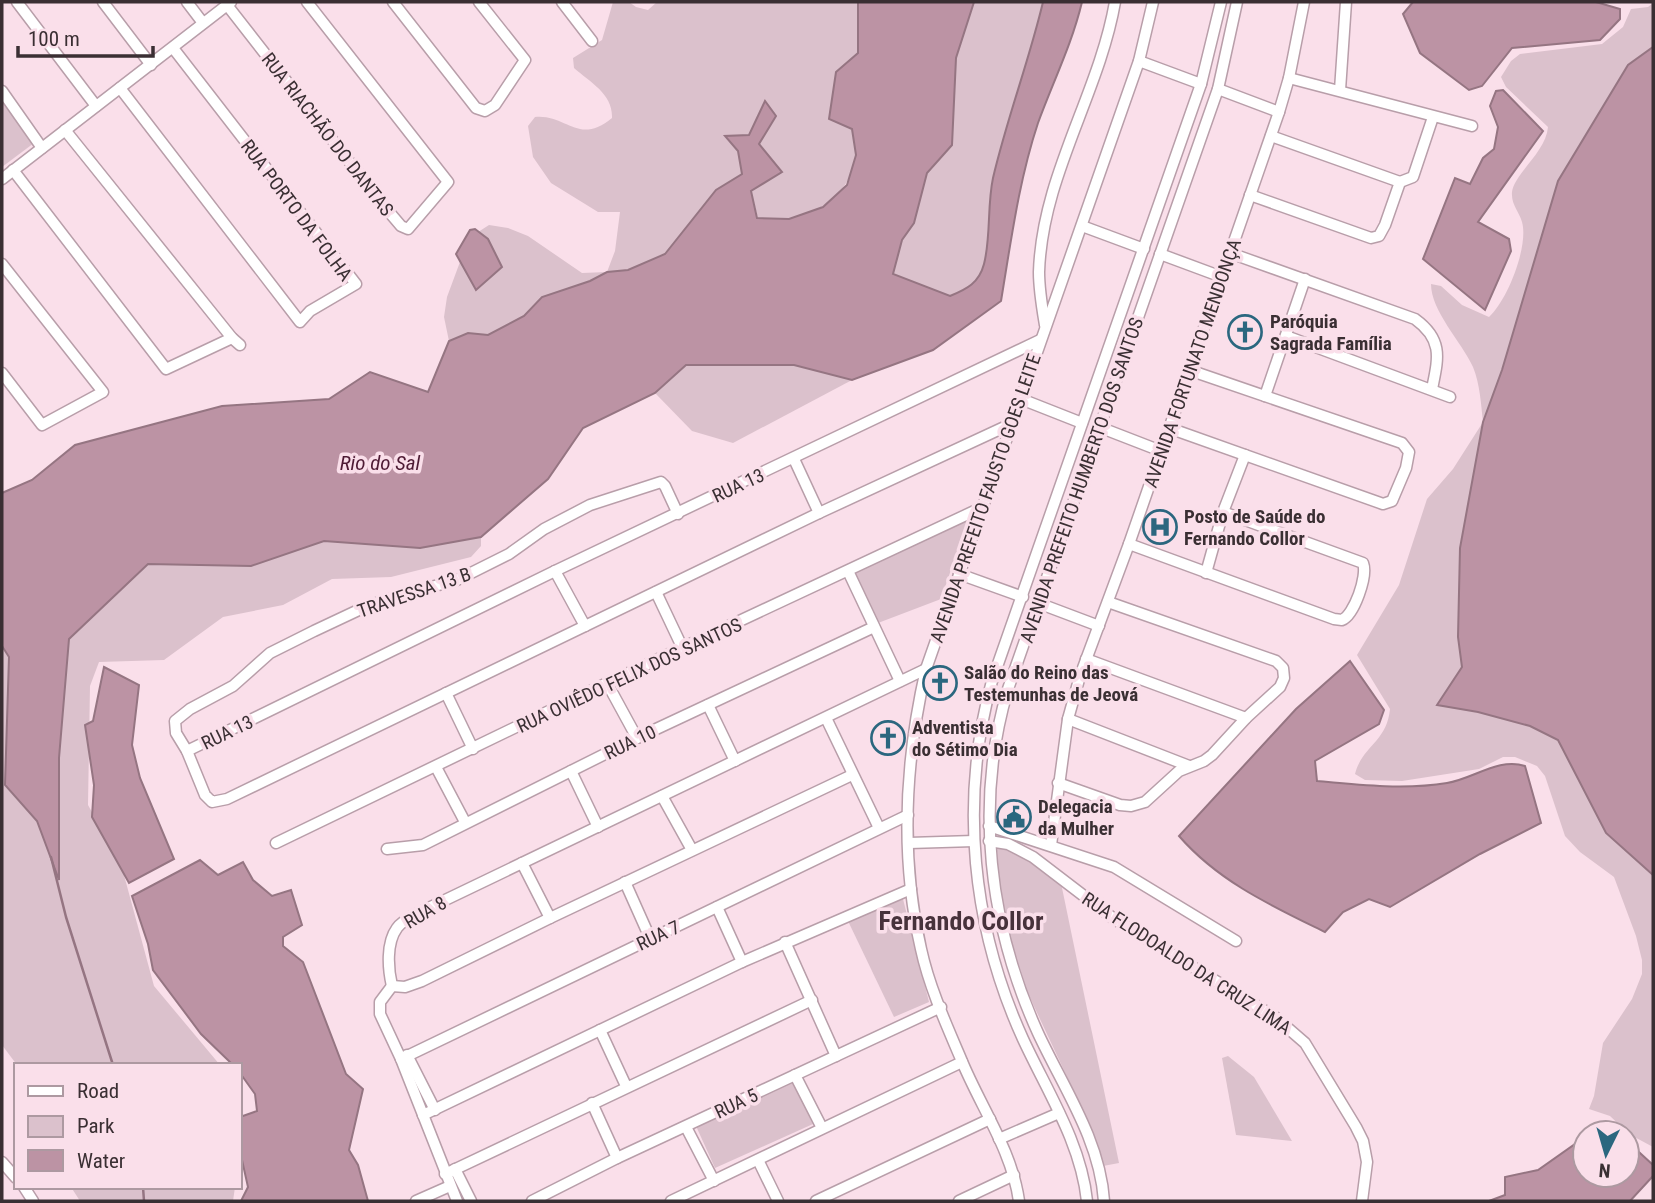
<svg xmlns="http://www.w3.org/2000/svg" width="1655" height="1203" font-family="'Roboto Condensed',sans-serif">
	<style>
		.green { fill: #dbc1cc }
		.water { fill: #bc93a4; stroke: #957582; stroke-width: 2 }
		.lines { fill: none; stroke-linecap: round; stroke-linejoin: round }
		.stream { stroke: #957582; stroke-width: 2.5 }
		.minor-casing { stroke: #b89ea9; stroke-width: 13 }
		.minor { stroke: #fff; stroke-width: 10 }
		.labels { text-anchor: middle; stroke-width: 7; stroke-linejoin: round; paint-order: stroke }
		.street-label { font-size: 19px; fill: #3a2f33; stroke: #fadfea }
		.poi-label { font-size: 19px; font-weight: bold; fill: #3a2f33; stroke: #fadfea; text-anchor: start }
		.water-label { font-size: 21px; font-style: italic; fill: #4e1a34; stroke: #fadfea }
		.district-label { font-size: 26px; font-weight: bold; fill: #47323b; stroke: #fadfea }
	</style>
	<rect width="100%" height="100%" fill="#fadfea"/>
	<g class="green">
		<path d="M613,2H629L636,7L648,10L657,2H858V53L836,72C842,95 858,132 855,156C852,191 822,212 790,219C780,221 768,219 758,218L751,191L759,144L776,116L749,135L726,136L738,151L742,174L716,190L665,254L628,270L607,272L590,281L542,297L524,316L488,335L468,333L449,341L444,317L447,297L467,243L472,236L489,225L508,228L528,236L582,273L607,272L615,251L620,212H598L551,183L533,157L528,126L535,117C567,114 578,146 612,118C613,94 591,83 574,68L573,58L602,40Z"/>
		<path d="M974,2H1043C1029,61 1007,118 993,178C987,206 991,237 984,264C979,283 967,289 950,296L893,274L901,240L914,223L927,173L952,144L956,58Z"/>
		<path d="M1653,3V47L1628,65L1502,370L1483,422L1653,533V1147L1629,1134L1610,1116L1589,1109L1594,1096L1603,1043L1632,999L1642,974V960L1636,936L1614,877L1580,852L1565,836L1545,776L1537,766L1515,757H1503L1479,769L1402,781L1365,780L1355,774C1362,746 1387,742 1390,709L1357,655L1399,585L1427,499L1453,469L1483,422C1481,404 1480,384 1473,367C1461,341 1431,311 1431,284L1441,286L1462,305L1489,317C1507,301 1529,246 1522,222C1519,211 1511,205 1512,192C1514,174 1546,152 1548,127L1506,87L1501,77L1511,61L1520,54L1602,44L1623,27L1631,9L1648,7Z"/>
		<path d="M2,99L34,143L2,167Z"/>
		<path d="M686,365H794L852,380L733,443L692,431L655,393Z"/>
		<path d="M968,520L941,599L878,623L853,573Z"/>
		<path d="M481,537V546L471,557L391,577L332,579L283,605L223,617L164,660L99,662L90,686L88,805L121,864L154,986L220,1065H17L2,1045V646L9,657L5,785L37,821L59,877V758L69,639L148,564L251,566L324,541L420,548Z"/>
		<path d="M999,834L1036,859L1061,883L1119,1163L1103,1166L1091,1128L1017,970L999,890L997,845Z"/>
		<path d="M903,899L929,1002L894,1017L848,921Z"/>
		<path d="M1228,1056L1254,1077L1292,1141L1236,1135L1222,1058Z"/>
		<path d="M794,1082L813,1124L715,1168L696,1126Z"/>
		<path d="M71,1187H235L233,1201H80Z"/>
	</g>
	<g class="water">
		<path d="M858,2H974L956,58L952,145L927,173L914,223L902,240L893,274L950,296C967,289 979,283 984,264C991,237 987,206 993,178C1007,118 1029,61 1043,2H1082C1072,44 1053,82 1038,123C1019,180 1011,241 1001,301L933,350L852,380L794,365H686L655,393L583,428L548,479L481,537L420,548L324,541L251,566L148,564L69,639L59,758V880L37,821L5,785L9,657L2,646V493L32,480L75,445L222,406L329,399L370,372L428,392L449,341L468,333L488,335L524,316L542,297L590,281L607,272L628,270L665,254L716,190L742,174L738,151L725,136L749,135L765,101L776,116L759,144L782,172L751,191L757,218L789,219L823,207L847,185L856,155L852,129L829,119L836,72L858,53Z"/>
		<path d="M1413,2H1596L1620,9V19L1600,40L1512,48L1482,86L1469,90L1420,53L1403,14Z"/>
		<path d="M1653,47V875L1606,833L1558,740L1530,726L1478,712L1437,705L1462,667L1458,637L1460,548L1483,422L1502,370L1558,181L1628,65Z"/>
		<path d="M1503,90L1543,131L1478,222L1509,239L1511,251L1485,310L1423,259L1455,178L1470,184L1483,158L1494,149L1498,127L1490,106L1496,91Z"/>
		<path d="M475,229L488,239L502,267L476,290L456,254L470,230Z"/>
		<path d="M1350,661L1384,710L1379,724L1315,761L1317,781C1359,785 1405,790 1447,783C1473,779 1499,757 1525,766L1541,823L1480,854L1390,907L1369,899L1343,912L1325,932C1272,906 1219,882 1179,836L1296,709Z"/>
		<path d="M104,667L139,685L132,745L140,778L174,859L129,883L92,817L94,785L85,725L93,721Z"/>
		<path d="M200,860L218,875L243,862L253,880L272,896L291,890L302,925L283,937V946L303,962L346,1074L363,1089L349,1150L358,1165L368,1201H241L248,1187L240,1151V1117L257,1111L255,1094L240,1073V1065H233L201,1034L153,970L148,944L132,896Z"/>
		<path d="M1585,1137V1175H1627V1141L1653,1165V1176L1630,1201H1489L1505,1195V1177L1538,1170Z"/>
	</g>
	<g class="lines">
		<g class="stream">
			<path d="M51,857L66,917L113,1065"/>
			<path d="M143,1187L144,1201"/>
		</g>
		<g class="minor-casing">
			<g id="minor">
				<path d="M17,2L96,106"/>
				<path d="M103,2L151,65"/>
				<path d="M187,2L203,23"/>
				<path d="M393,2L476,108L485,111L495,105L525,60L479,2"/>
				<path d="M562,2L592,41"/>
				<path d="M227,5L384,206L401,226L408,229L448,182L307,2"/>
				<path d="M1139,61L1201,84"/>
				<path d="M1289,78L1472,126"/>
				<path d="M120,88L300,322L310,311L356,284L173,48"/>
				<path d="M1218,89L1279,112"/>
				<path d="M1340,90L1346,2"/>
				<path d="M2,91L42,148"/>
				<path d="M65,130L232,338L240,345"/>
				<path d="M13,170L166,369L232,338"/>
				<path d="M2,179L231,2"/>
				<path d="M1400,182L1413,177L1433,117"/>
				<path d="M1250,195L1371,238L1379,236L1385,225L1400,182L1271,136"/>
				<path d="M1082,226L1144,249"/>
				<path d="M1230,253L1415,319C1444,340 1438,359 1432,389"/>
				<path d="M1160,254L1222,277"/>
				<path d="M2,264L103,392L42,425L2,373"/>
				<path d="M1045,325C1042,307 1039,290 1039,272C1042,176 1099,94 1115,2"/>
				<path d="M1286,336L1450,397"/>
				<path d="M1265,396L1305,279"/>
				<path d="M1021,399L1082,423"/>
				<path d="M1099,427L1161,451"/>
				<path d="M1169,428L1383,504L1392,501L1406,468L1409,452L1402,443L1189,370"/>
				<path d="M794,459L819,513"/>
				<path d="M678,514L665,486L661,482L590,505L544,529L509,554L455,581L410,592L365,607L314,631L270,653L233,686L190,709L175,721L176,733L187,751L205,795L212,802L227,799L819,513L1011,424"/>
				<path d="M1129,544L1334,619L1342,620C1354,615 1368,576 1363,563L1223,512"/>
				<path d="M555,571L585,626"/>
				<path d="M848,571L900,681"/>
				<path d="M1206,573L1223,512L1245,455"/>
				<path d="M959,574L1023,597"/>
				<path d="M656,592L683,649"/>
				<path d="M1038,603L1099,626"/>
				<path d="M1086,659L1246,718"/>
				<path d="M607,683L637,738"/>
				<path d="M446,693L473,749"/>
				<path d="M708,705L735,761"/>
				<path d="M826,718L879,828"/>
				<path d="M1068,719L1189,766"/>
				<path d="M187,751L555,571L1040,340"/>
				<path d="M436,767L465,822"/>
				<path d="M571,771L598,827"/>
				<path d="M1058,783L1120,805L1131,806L1145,802L1179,771L1204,761L1212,755L1246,718L1280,687L1284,678L1283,668L1276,661L1108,602"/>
				<path d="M662,796L692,850"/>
				<path d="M989,826L1114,867L1236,941"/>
				<path d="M989,841L1008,844L1033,857L1114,919L1275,1017L1305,1043L1356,1127L1363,1141L1367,1162L1362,1201"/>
				<path d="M276,843L607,683L983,507"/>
				<path d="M909,843L974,841"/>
				<path d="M1051,845L1068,719L1080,676L1129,544L1279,112L1289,78L1304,2"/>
				<path d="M387,849L423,845L637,738L874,627"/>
				<path d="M522,863L550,918"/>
				<path d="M625,882L650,938"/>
				<path d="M717,907L742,962"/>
				<path d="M785,942L836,1056"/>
				<path d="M392,986C388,969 386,943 397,928C401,922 409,918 416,914L926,669"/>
				<path d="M392,986L405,987L422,981L550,918L852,775"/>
				<path d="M392,986L380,1002V1014L401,1059L457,1201"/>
				<path d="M600,1030L626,1086"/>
				<path d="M407,1055L435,1110"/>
				<path d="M401,1059L908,815"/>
				<path d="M795,1075L822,1128"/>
				<path d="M592,1103L617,1158"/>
				<path d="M423,1115L742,962L911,889"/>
				<path d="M686,1127L714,1181"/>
				<path d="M999,1139L1059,1113"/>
				<path d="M758,1160L778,1201"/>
				<path d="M2,1162L16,1178"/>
				<path d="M455,1169L471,1201"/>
				<path d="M445,1174L812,1000"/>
				<path d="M24,1187L33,1201"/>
				<path d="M416,1201L450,1186"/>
				<path d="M532,1201L617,1158L941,1007"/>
				<path d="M671,1201L962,1062"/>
				<path d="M816,1201L990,1119"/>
				<path d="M959,1201L1014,1175"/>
				<path d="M1019,1201C1012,1150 980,1106 961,1059C946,1024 929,986 921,949C900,857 905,761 926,669L1139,61L1153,2"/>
				<path d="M1087,1201C1081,1143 1047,1091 1023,1039C972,927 959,801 992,681L1201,84L1221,2"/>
				<path d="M1104,1201C1100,1140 1063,1087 1038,1033C989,925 974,803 1008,689L1218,89L1237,2"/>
			</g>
		</g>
		<use href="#minor" class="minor"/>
	</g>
	<defs>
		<g id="church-ring" transform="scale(1.75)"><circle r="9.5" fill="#fadfea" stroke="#2b677f" stroke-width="1.5"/><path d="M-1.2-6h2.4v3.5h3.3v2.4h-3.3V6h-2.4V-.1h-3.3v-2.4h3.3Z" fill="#2b677f"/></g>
		<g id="hospital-ring" transform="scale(1.75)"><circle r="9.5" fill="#fadfea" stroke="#2b677f" stroke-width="1.5"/><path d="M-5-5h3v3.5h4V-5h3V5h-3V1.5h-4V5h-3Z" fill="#2b677f"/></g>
		<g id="civic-ring" transform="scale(1.75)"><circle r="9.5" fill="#fadfea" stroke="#2b677f" stroke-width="1.5"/><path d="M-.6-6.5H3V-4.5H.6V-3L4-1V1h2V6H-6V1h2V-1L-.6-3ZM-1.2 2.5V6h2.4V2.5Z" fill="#2b677f"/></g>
	</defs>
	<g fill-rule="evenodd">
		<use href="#church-ring" x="1245" y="332"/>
		<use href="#hospital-ring" x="1160" y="527"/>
		<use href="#church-ring" x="940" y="683"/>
		<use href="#church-ring" x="888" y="738"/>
		<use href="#civic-ring" x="1014" y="817"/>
	</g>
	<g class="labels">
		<g class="street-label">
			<text transform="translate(328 134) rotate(52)" y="7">RUA RIACHÃO DO DANTAS</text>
			<text transform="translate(297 210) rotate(53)" y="7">RUA PORTO DA FOLHA</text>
			<text transform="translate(1192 363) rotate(-71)" y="7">AVENIDA FORTUNATO MENDONÇA</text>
			<text transform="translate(1081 480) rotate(-71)" y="7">AVENIDA PREFEITO HUMBERTO DOS SANTOS</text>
			<text transform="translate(738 485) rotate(-25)" y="7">RUA 13</text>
			<text transform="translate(985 498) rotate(-71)" y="7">AVENIDA PREFEITO FAUSTO GOES LEITE</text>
			<text transform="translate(414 592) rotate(-19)" y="7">TRAVESSA 13 B</text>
			<text transform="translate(629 675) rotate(-25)" y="7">RUA OVIÊDO FELIX DOS SANTOS</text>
			<text transform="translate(227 732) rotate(-26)" y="7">RUA 13</text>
			<text transform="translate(630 742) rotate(-26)" y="7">RUA 10</text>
			<text transform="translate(425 912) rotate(-30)" y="7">RUA 8</text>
			<text transform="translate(658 935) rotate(-25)" y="7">RUA 7</text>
			<text transform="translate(1187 963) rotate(33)" y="7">RUA FLODOALDO DA CRUZ LIMA</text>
			<text transform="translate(736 1103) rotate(-25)" y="7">RUA 5</text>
		</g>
		<g class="poi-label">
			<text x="1270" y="328">Paróquia<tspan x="1270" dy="22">Sagrada Família</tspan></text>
			<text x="1184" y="523">Posto de Saúde do<tspan x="1184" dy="22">Fernando Collor</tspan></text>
			<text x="964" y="679">Salão do Reino das<tspan x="964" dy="22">Testemunhas de Jeová</tspan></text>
			<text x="912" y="734">Adventista<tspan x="912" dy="22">do Sétimo Dia</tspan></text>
			<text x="1038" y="813">Delegacia<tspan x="1038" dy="22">da Mulher</tspan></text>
		</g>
		<g class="water-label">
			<text x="380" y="470">Rio do Sal</text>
		</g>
		<g class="district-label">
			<text x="961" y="930">Fernando Collor</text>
		</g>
	</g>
	<rect width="1655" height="1203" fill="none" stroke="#3a2f33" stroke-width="7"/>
	<rect x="14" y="1063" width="228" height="126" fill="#fadfea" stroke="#ad99a1" stroke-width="2"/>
	<rect x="28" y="1086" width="35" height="10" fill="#ffffff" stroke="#ad99a1" stroke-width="2"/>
	<text x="77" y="1098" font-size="21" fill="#3a2f33">Road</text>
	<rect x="28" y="1116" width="35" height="21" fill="#dbc1cc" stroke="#ad99a1" stroke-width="2"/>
	<text x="77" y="1133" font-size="21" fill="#3a2f33">Park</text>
	<rect x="28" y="1150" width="35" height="21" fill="#bc93a4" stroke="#ad99a1" stroke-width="2"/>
	<text x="77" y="1168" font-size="21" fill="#3a2f33">Water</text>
	<g transform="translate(1606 1154) rotate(185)"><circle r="33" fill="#fadfea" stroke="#ad99a1" stroke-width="2"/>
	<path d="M0-5L12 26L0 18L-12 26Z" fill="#2b677f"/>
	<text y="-10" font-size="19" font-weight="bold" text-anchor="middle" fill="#3a2f33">N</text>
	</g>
	<path d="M18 46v10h135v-10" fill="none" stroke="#3a2f33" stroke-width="3.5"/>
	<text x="28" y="46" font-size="21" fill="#3a2f33" stroke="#fadfea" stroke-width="5" paint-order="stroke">100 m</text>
</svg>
